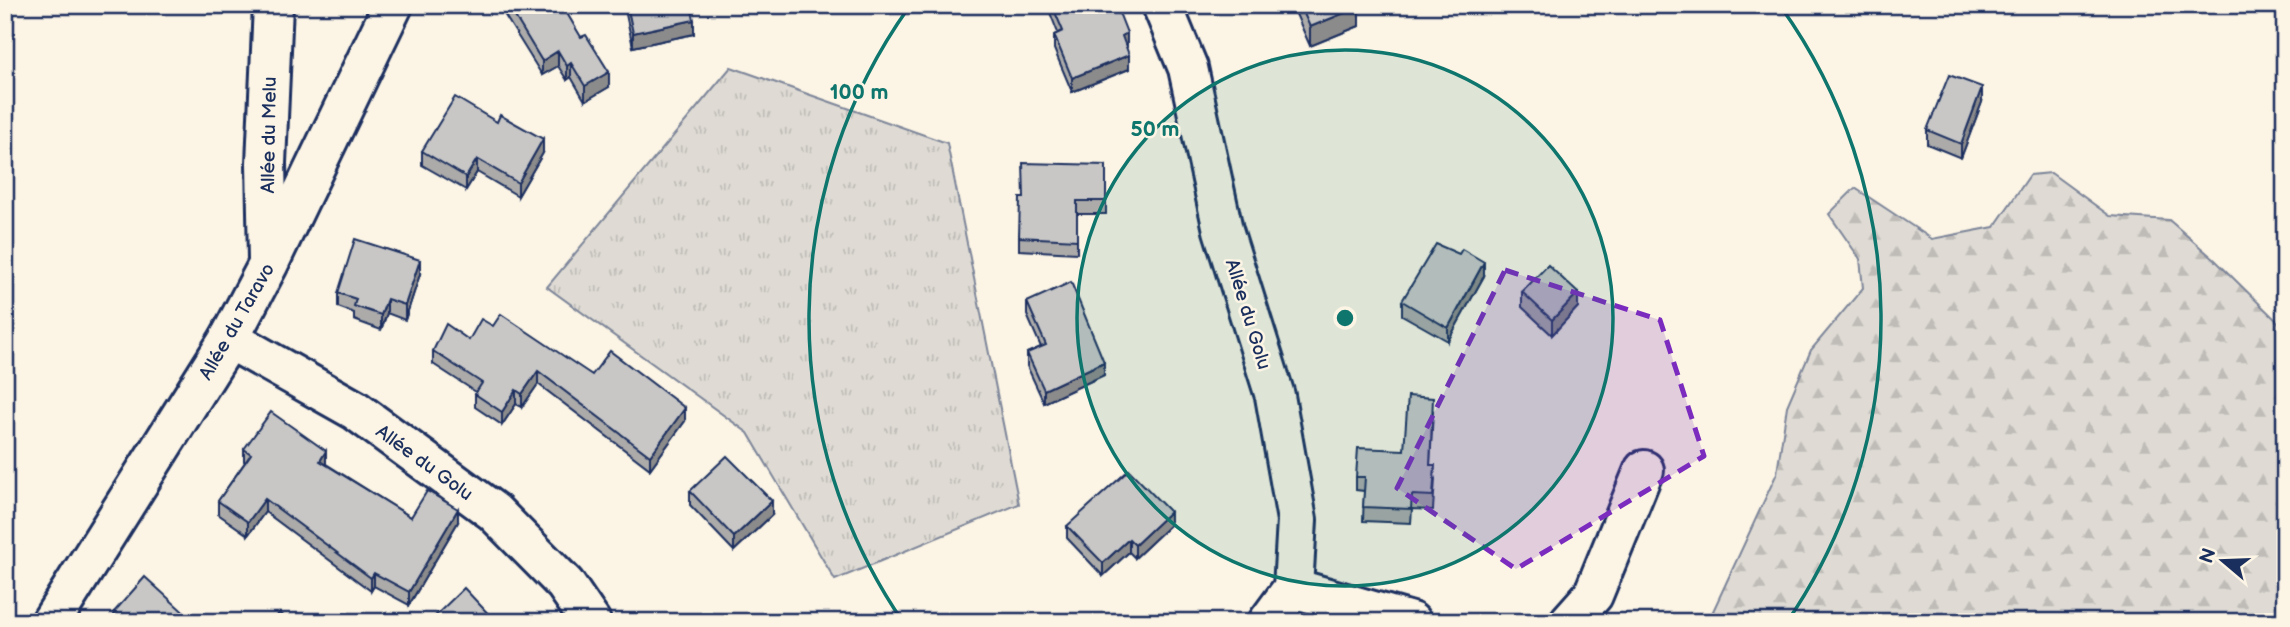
<svg xmlns="http://www.w3.org/2000/svg" width="2290" height="627" font-family="'Balsamiq Sans',sans-serif">
	<style>
		.forest { fill: url(#forest-firs); stroke: #7d8599; stroke-width: 2 }
		.park { fill: url(#park-tufts); stroke: #7d8599; stroke-width: 2 }
		.lines { fill: none; stroke-linecap: round; stroke-linejoin: round }
		.minor-casing { stroke: #1b2f5e; stroke-width: 44 }
		.minor { stroke: #fcf5e5; stroke-width: 38 }
		.wall { fill: #acabaa; stroke: #1b2f5e; stroke-width: 2 }
		.shaded-wall { fill: #8c8b8b; stroke: #1b2f5e; stroke-width: 2 }
		.building { fill: #c8c7c6; stroke: #1b2f5e; stroke-width: 2 }
		.marked { fill: #7b2cbf; fill-opacity: 0.2; stroke: #7b2cbf; stroke-width: 5; stroke-dasharray: 14 9; stroke-linejoin: round }
		.ring { fill: none; stroke: #0f766e; stroke-width: 3.5 }
		.labels { text-anchor: middle; stroke-width: 5; stroke-linejoin: round; paint-order: stroke }
		.street-label { font-size: 19px; fill: #1b2f5e; stroke: #fcf5e5 }
		.centre { fill: #0f766e; stroke: #fcf5e5; stroke-width: 3.5 }
		.ring-label { font-size: 21px; text-anchor: middle; font-weight: bold; fill: #0f766e; stroke: #fcf5e5; stroke-width: 5; stroke-linejoin: round; paint-order: stroke }
	</style>
	<defs>
		<pattern id="forest-firs" width="22" height="20" patternUnits="userSpaceOnUse" patternTransform="scale(1.75)"><rect width="22" height="20" fill="#dfdbd4"/><path d="M5 1l3.5 6h-7zM16 11l3.5 6h-7z" fill="#bfbcb8"/></pattern>
		<pattern id="park-tufts" width="24" height="20" patternUnits="userSpaceOnUse" patternTransform="scale(1.75)"><rect width="24" height="20" fill="#dfdbd4"/><path d="M3 7l-1-3M5 7V3M7 7l1-3M15 17l-1-3M17 17v-4M19 17l1-3" fill="none" stroke="#bfbcb8"/></pattern>
	</defs>
	<rect width="100%" height="100%" fill="#fcf5e5"/>
	<filter id="ink" filterUnits="userSpaceOnUse"><feTurbulence type="fractalNoise" baseFrequency=".0143" numOctaves="2"/><feDisplacementMap in="SourceGraphic" scale="14" xChannelSelector="R" yChannelSelector="G"/><feConvolveMatrix kernelMatrix="1 2 1 2 8 2 1 2 1" color-interpolation-filters="sRGB"/></filter>
	<g filter="url(#ink)">
		<path class="forest" d="M2051,173L2110,216L2169,220L2215,260L2281,325L2285,339V622H1708L1777,473L1787,406L1811,350L1863,288L1860,259L1829,214L1855,188L1932,239L1994,227L2030,175Z"/>
		<path class="park" d="M731,67L947,143L1019,504L835,580L748,433L547,287Z"/>
		<g class="lines">
			<g class="minor-casing">
				<g id="minor">
					<path d="M1162,5L1188,68L1223,230L1275,396L1297,520L1293,588L1268,622"/>
					<path d="M268,260L266,163L273,5"/>
					<path d="M229,339L355,410L494,512L565,584L591,622"/>
					<path d="M1293,588L1411,622"/>
					<path d="M51,622L229,339L268,265L393,5"/>
					<path d="M1569,622L1593,595L1644,470"/>
				</g>
			</g>
			<use href="#minor" class="minor"/>
		</g>
		<g class="wall">
			<path d="M504,5H562L609,87L585,101L571,77L567,80L558,66L542,75L504,14Z"/>
			<path d="M624,5H691L694,34L633,47Z"/>
			<path d="M1047,5H1116L1127,47L1126,48L1129,69L1072,92L1054,49V35L1058,33Z"/>
			<path d="M1292,5H1358L1359,26L1310,46Z"/>
			<path d="M1982,102L1961,158L1927,144V130Z"/>
			<path d="M422,151L543,153L518,196L477,172L466,190L422,165Z"/>
			<path d="M1106,165V214H1077V253L1019,250V237L1024,198Z"/>
			<path d="M420,274L405,320L387,313L381,330L354,320V313L338,307V293Z"/>
			<path d="M1484,276L1448,341L1402,315V301Z"/>
			<path d="M1522,292L1578,307L1552,335L1522,307Z"/>
			<path d="M1027,302L1104,375L1044,403L1027,366V353L1041,347L1027,315Z"/>
			<path d="M493,326L592,375L685,421L650,469L538,384L522,407L516,404L502,425L475,407V394L476,392L433,364V351L469,340Z"/>
			<path d="M1433,412L1430,465L1435,479L1433,510L1412,509L1411,523L1363,521L1364,491L1356,490V477L1404,450Z"/>
			<path d="M244,449L326,464L411,517L458,522L409,605L374,586L371,591L265,512L248,535L218,514V501L245,462L244,461Z"/>
			<path d="M690,491L772,515L734,551L690,505Z"/>
			<path d="M1170,525L1135,558L1129,552L1103,576L1067,538V526Z"/>
			<path d="M114,612L189,622H114Z"/>
		</g>
		<g class="shaded-wall">
			<path d="M1359,7V26L1310,46V27Z"/>
			<path d="M694,20V34L633,47V33Z"/>
			<path d="M1127,33V47L1122,50V36Z"/>
			<path d="M558,51V66L542,75V61Z"/>
			<path d="M1129,55V69L1072,92V78Z"/>
			<path d="M571,63V77L567,80V66Z"/>
			<path d="M609,72V87L585,101V86Z"/>
			<path d="M1982,87V102L1961,158V144Z"/>
			<path d="M543,139V153L518,196V183Z"/>
			<path d="M477,159V172L466,190V177Z"/>
			<path d="M420,260V274L405,320V305Z"/>
			<path d="M1484,262V276L1448,341V328Z"/>
			<path d="M1578,293V307L1552,335V320Z"/>
			<path d="M387,299V313L381,330V315Z"/>
			<path d="M1104,362V375L1044,403V390Z"/>
			<path d="M538,371V384L522,407V394Z"/>
			<path d="M516,390V404L502,425V412Z"/>
			<path d="M685,408V421L650,469V456Z"/>
			<path d="M326,451V464L320,474V461Z"/>
			<path d="M265,499V512L248,535V522Z"/>
			<path d="M772,501V515L734,551V537Z"/>
			<path d="M458,509V522L409,605V592Z"/>
			<path d="M1170,512V525L1135,558V545Z"/>
			<path d="M1129,539V552L1103,576V563Z"/>
			<path d="M374,573V586L371,591V578Z"/>
		</g>
		<g class="building">
			<path d="M508,5H562L581,37L586,35L609,72L585,86L571,63L567,66L558,51L542,61Z"/>
			<path d="M627,5H691L694,20L633,33Z"/>
			<path d="M1052,5H1116L1127,33L1122,36L1129,55L1072,78L1054,35L1063,31Z"/>
			<path d="M1300,5H1358L1359,7L1310,27Z"/>
			<path d="M1949,75L1982,87L1961,144L1927,130Z"/>
			<path d="M455,97L497,122L500,115L543,139L518,183L477,159L466,177L422,151Z"/>
			<path d="M1023,163L1106,165V201H1077V240L1019,237L1020,198H1024Z"/>
			<path d="M355,239L420,260L405,305L387,299L381,315L354,306L356,299L338,293Z"/>
			<path d="M1436,244L1459,254L1462,249L1484,262L1448,328L1402,301Z"/>
			<path d="M1548,265L1578,293L1552,320L1522,292Z"/>
			<path d="M1071,282L1104,362L1044,390L1027,353L1046,345L1027,302Z"/>
			<path d="M501,314L592,375L610,351L685,408L650,456L538,371L522,394L516,390L502,412L475,394L482,383L433,351L446,324L469,340L481,319L493,326Z"/>
			<path d="M1408,396L1433,398L1430,465H1435L1433,496L1412,495L1411,509L1363,507L1365,477H1356L1358,448L1404,450Z"/>
			<path d="M271,412L326,451L320,461L411,517L427,491L458,509L409,592L374,573L371,578L265,499L248,522L218,501L251,454L244,449Z"/>
			<path d="M727,456L772,501L734,537L690,491Z"/>
			<path d="M1129,470L1170,512L1135,545L1129,539L1103,563L1067,526Z"/>
			<path d="M145,577L189,617L185,622H125L114,612Z"/>
			<path d="M464,588L496,622L430,621Z"/>
			<path d="M279,613L290,622H273Z"/>
		</g>
	</g>
	<path class="marked" d="M1505,270L1660,320L1704,456L1516,569L1397,488Z"/>
	<circle cx="1345" cy="318" r="268" fill="#0f766e" fill-opacity=".12"/>
	<g class="ring">
		<circle cx="1345" cy="318" r="268"/>
		<path d="M903 622A536 536 0 0 1 909 7M1781 7A536 536 0 0 1 1787 622"/>
	</g>
	<g class="labels">
		<g class="street-label">
			<text transform="translate(268 135) rotate(-89)" y="7">Allée du Melu</text>
			<text transform="translate(1249 314) rotate(73)" y="7">Allée du Golu</text>
			<text transform="translate(236 321) rotate(-60)" y="7">Allée du Taravo</text>
			<text transform="translate(425 462) rotate(36)" y="7">Allée du Golu</text>
		</g>
	</g>
	<circle cx="1345" cy="318" r="10" class="centre"/>
	<g class="ring-label">
		<text x="859" y="99">100 m</text>
		<text x="1155" y="136">50 m</text>
	</g>
	<rect width="2290" height="627" fill="none" stroke="#fcf5e5" stroke-width="28"/>
	<rect x="14" y="14" width="2262" height="599" fill="none" stroke="#1b2f5e" stroke-width="2.5" filter="url(#ink)"/>
	<g transform="translate(2223 561) rotate(289)" stroke="#fcf5e5" stroke-width="5" paint-order="stroke">
	<path d="M0-5L12 26L0 18L-12 26Z" fill="#1b2f5e"/>
	<text y="-10" font-size="19" font-weight="bold" text-anchor="middle" fill="#1b2f5e">N</text>
	</g>
</svg>
